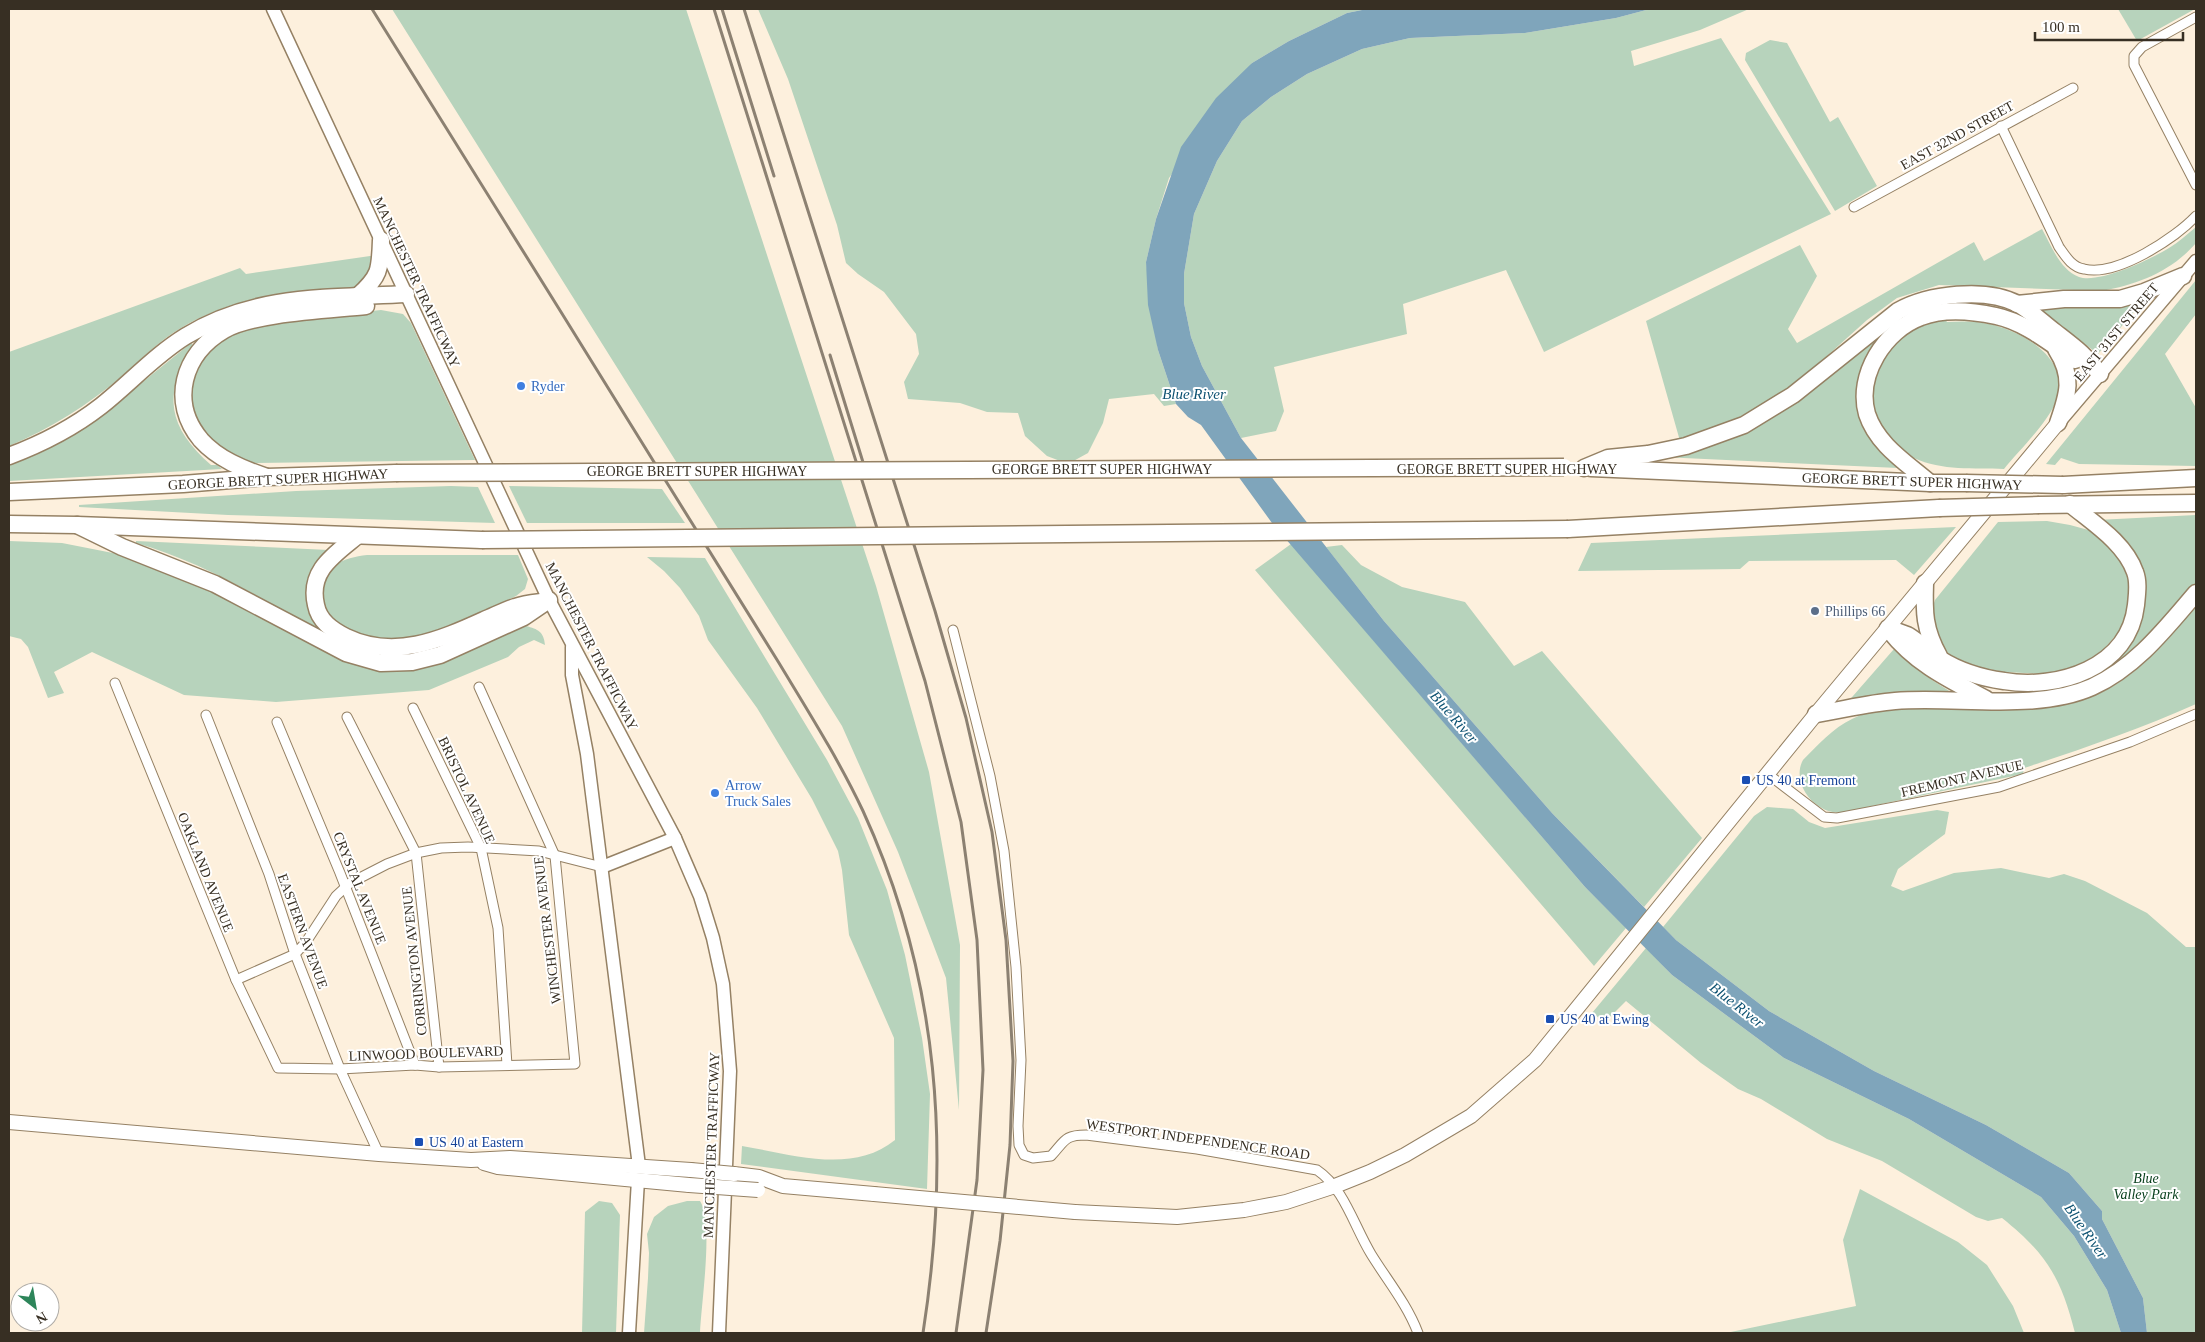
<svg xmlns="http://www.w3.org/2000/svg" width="2205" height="1342" font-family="'Times New Roman',serif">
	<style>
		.green { fill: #b7d3bc }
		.water { fill: #7fa5bb }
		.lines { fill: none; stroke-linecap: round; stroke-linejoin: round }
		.street-casing { stroke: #958164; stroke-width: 11 }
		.secondary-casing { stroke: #958164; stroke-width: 15 }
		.primary-casing { stroke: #958164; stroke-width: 16 }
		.highway-casing { stroke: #958164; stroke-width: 19 }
		.street { stroke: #fff; stroke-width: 9 }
		.secondary { stroke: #fff; stroke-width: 12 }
		.primary { stroke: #fff; stroke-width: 14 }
		.highway { stroke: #fff; stroke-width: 16 }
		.rail { stroke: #8c8172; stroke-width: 3 }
		.primary-bridge-casing { stroke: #958164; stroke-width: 16; stroke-linecap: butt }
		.highway-bridge-casing { stroke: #958164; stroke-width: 19; stroke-linecap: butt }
		.primary-bridge { stroke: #fff; stroke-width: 14 }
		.highway-bridge { stroke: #fff; stroke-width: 16 }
		.shop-dot { fill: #3f7fe0; stroke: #fff; stroke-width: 2 }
		.service-dot { fill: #5c6f8a; stroke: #fff; stroke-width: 2 }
		.transit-dot { fill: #1a4fb4; stroke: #fff; stroke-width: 2 }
		.labels { text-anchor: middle; stroke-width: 4; stroke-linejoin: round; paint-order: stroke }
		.street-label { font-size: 14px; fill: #372f23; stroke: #fff }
		.shop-label { font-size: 14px; fill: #366cbe; stroke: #fff; text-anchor: start }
		.service-label { font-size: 14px; fill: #4e5e75; stroke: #fff; text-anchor: start }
		.transit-label { font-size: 14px; fill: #164399; stroke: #fff; text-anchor: start }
		.park-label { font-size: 14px; font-style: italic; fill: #09401d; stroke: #fff }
		.water-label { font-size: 15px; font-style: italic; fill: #0c5171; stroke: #fff }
	</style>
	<rect width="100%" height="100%" fill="#fdf0dd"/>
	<g class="green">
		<path d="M392,9H686L876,586L929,772L960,945L959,1110L946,978L898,852L842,726Z"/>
		<path d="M758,9H1367L1347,13L1289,41L1252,63L1169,178L1156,219L1146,262L1158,350L1176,404L1164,406L1154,394L1109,399L1103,423L1088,453L1068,464L1047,456L1025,436L1018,413L987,412L960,403L908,399L904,382L919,354L916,334L884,292L858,274L846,263L837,225L788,79Z"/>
		<path d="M1650,9H1749L1700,30L1631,51L1634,66L1721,38L1831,214L1544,352L1506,270L1403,304L1407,334L1274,367L1284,411L1276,431L1241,438L1202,366L1191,337L1184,303V274L1194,214L1217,161L1242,121L1271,97L1307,74L1362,49L1410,38L1525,33L1616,18Z"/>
		<path d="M2118,9H2195L2137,41Z"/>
		<path d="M1770,40L1787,43L1830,122L1838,117L1877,186L1835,211L1745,60L1746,53Z"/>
		<path d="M2196,227V243C2171,272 2138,284 2102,291L1939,285L1897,298L1867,320L1788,391L1717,429L1680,441L1646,321L1800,245L1817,276L1788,329L1797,343L1974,242L1984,261L2042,229C2051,245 2060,270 2079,277C2099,284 2151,259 2169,248C2179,242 2187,234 2196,227Z"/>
		<path d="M377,255L376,266L358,289C342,290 325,288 308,290C265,294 218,306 181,328C159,341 141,359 122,376C88,405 50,429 9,446V352L240,268L246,274Z"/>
		<path d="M2196,280V314L2165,354L2196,408V466L2079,464L2061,458L2055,465L2046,464Z"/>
		<path d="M2144,300L2098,354L2035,306Z"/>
		<path d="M381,310L403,314L411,323L475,460L256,463L237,459L200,431L189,402V389L202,356L227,333L263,323Z"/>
		<path d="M1945,319L1947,322C1964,321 1983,321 2000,327C2030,336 2070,363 2057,399C2048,423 2020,449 2004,469C1974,468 1942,471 1914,458C1902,453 1895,445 1888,436C1860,402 1872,359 1906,333C1917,324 1932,322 1945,319Z"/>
		<path d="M1888,326L1862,420L1870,438L1879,451L1898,468L1662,457L1699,447Z"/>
		<path d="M191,343L193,345C162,395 168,427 211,465H217L222,469L9,481V464L62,441L98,418Z"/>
		<path d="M451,486L478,487L495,523L228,515L79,507V505L296,491Z"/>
		<path d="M509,486L662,489L685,523H527Z"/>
		<path d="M2196,515V585L2148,639L2102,675L2075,686V682L2133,635L2142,615L2145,589L2097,520Z"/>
		<path d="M2047,521L2070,525L2092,531L2117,551L2131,579L2133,592L2123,627L2099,655L2068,671L2043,674L2005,672L1975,667L1955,659L1945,650L1937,639L1932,609L1935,600L1998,522Z"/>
		<path d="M1956,527L1914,575L1896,560L1749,561L1740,569L1578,571L1591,543Z"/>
		<path d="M9,541L62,543L123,555L214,591L335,657L373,669L417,668L435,665L526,626C538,629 544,632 545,645L534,640L519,647L508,657L429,690L276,702L184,695L92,652L54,672L64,693L48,698L28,647L21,639L9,636Z"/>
		<path d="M136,541L329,550C323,555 317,561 313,567C299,589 308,620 327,635C265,601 204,562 136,543Z"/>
		<path d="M1291,544L1585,887L1626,928L1594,966L1255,570Z"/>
		<path d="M1342,545L1361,565L1402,587L1465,602L1514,666L1542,651L1702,838L1644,907L1552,813L1384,621L1326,547Z"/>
		<path d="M367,555H518L528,579L525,589L516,596C476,615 436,639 391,640C372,640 345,632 331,618C326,614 325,608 323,601C315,569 340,558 367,555Z"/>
		<path d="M647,557L705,558L827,760L858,818L887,890L905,955L922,1038L930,1094L927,1189L741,1164L742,1146C792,1154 852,1175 895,1140L894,1038L849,935L842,870L838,851L812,799L757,708L708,640L699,616L680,588L664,571Z"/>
		<path d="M2196,607V704C2140,729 2082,749 2024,768L2023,774L1839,813C1832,812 1826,811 1820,807C1804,798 1794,776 1803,760C1818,745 1833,728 1852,719C1875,707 1904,708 1930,708C1980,709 2041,716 2088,698C2135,681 2164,643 2196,607Z"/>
		<path d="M1894,649L1932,680L1954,694L1904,692L1846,704Z"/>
		<path d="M1767,807L1793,809L1809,822L1825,828L1937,810L1949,812L1945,834L1898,869L1891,886L1903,891L1954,873L2001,868L2049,878L2064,874L2085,881L2147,913L2186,947H2196V1333H2147L2143,1298L2102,1219V1211L2069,1173L1986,1125L1874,1071L1769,1011L1676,940L1663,927L1754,816Z"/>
		<path d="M1646,948L1672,975L1784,1058L1909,1119L2041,1197L2074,1236L2107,1290L2121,1333H2075C2061,1278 2047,1254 2002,1218L1988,1221L1976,1217L1882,1161L1827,1139L1761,1099L1738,1089L1701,1063L1626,1001L1605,1022L1592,1013Z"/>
		<path d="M1860,1189L1958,1242L1987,1265L2013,1306L2024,1333H1726L1856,1306L1843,1240Z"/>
		<path d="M599,1201L612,1203L620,1215L616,1333H582L585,1212Z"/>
		<path d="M687,1201H700C714,1221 701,1305 700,1333H644L648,1278L649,1253L647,1234L654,1217L668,1206Z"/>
	</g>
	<path class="water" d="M1367,9H1650L1616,18L1525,33L1410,38L1362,49L1307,74L1271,97L1242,121L1217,161L1194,214L1184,274V303L1191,337L1202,366L1241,438L1384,621L1552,813L1676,940L1769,1011L1874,1071L1986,1125L2069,1173L2102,1211V1219L2143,1298L2147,1333H2121L2107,1290L2074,1236L2041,1197L1909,1119L1784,1058L1672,975L1585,887L1272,523L1201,425L1188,417L1176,404L1158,350L1148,305L1146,262L1156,219L1181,147L1216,98L1252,63L1289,41L1347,13Z"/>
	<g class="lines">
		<g class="street-casing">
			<g id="street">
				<path d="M2196,17L2142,47L2134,56V65L2196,185"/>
				<path d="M2001,126L2059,247C2066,257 2072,267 2084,269C2117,277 2175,238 2196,216"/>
				<path d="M1854,207L2073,88"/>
				<path d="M953,630L990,776L1004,851L1016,967L1021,1060L1018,1126L1019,1145L1024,1155L1033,1158L1051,1156C1065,1141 1064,1135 1086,1135L1197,1149L1317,1170C1344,1188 1354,1226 1371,1254C1387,1280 1407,1304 1418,1333"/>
				<path d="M115,683L236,980L278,1068L340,1069L415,1065L439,1067L575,1064L555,856L479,687"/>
				<path d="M413,708L481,848L498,928L507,1065"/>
				<path d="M206,715L269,874L295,954L340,1069L379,1154"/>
				<path d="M347,717L416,853L439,1067"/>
				<path d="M277,722L340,873L415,1065"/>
				<path d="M1769,775L1824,817L1837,818L1999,787L2130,742L2196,714"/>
				<path d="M236,980L295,954L306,942L336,896L350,883L387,864L416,853L441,848L468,847L539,851L602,867"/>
			</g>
		</g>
		<g class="secondary-casing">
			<g id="secondary">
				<path d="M273,9L549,600L675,838L700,896L713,938L723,984L730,1071L719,1333"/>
				<path d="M2060,421L2196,261"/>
				<path d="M572,647V675L587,754L639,1166"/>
				<path d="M602,867L675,838"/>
				<path d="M629,1333L638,1180"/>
			</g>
		</g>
		<g class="primary-casing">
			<g id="primary">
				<path d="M9,1122L379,1154L471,1160L510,1158L691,1170"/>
				<path d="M484,1163L498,1167L689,1185"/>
				<path d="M734,1174L759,1177L783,1186L874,1194"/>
				<path d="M1075,1212L1177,1217L1244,1210L1286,1202L1335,1186L1370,1172L1405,1155L1471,1116L1535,1060L1816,714L2058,423"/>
			</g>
		</g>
		<g class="highway-casing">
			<g id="highway">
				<path d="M358,296C380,276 380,270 381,240"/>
				<path d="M2017,304L2064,299H2120L2144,292L2183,276"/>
				<path d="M2056,349C2074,377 2068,394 2058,423"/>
				<path d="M9,456C41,444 74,427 101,406C130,383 155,355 186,336C254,294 329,298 406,294"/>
				<path d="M1584,468L1608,458L1648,454L1686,446L1744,425L1793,395L1898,311C1928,294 1986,287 2018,304C2031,311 2043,323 2055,332C2073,346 2087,356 2100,374"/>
				<path d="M1591,468L1930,483H1966"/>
				<path d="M267,477C243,469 218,459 201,440C169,402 183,354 224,330C253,313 329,310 366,306"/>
				<path d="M1930,483C1907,463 1877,445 1867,414C1856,375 1885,330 1921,317C1944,308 1973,311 1996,316C2025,322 2051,344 2075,360"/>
				<path d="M2063,485L2196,478"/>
				<path d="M9,492L183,484L267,477L396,473"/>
				<path d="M2039,505L2196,503"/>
				<path d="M9,524L77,525L482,540"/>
				<path d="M77,525L122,547L215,584L346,653L381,663L412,662L440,655L524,617L549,600"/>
				<path d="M1568,529L1939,508"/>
				<path d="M357,536C334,555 308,571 316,605C319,621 332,630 346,637C394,660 440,640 484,620C494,616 505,610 515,607C524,604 533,603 541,602"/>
				<path d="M1925,583C1924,612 1924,629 1939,656"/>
				<path d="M1888,628C1895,631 1903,633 1909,636C1920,643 1929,652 1940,659C1959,671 1982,678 2004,681C2058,690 2129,668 2136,605C2137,594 2139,582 2135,572C2125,543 2093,523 2070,504"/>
				<path d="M1889,630C1916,664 1948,679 1986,699"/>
				<path d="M1816,714C1842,710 1869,703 1895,701C1956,696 2036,712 2092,687C2136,667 2166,628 2196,593"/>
			</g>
		</g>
		<use href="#street" class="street"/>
		<use href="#secondary" class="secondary"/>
		<use href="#primary" class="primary"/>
		<use href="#highway" class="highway"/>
		<g class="rail">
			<path d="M372,9C467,159 560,311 654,462C696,529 738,596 779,663C808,711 839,760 863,811C940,979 951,1153 923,1333"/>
			<path d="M714,9L925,681L961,822L977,940L983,1070L977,1180L956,1333"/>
			<path d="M722,9L774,176"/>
			<path d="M744,9L935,611L966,718L992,832L1006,940L1013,1061L1010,1145L1000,1241L986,1333"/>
			<path d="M830,355L866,472"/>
		</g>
		<g class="primary-bridge-casing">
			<g id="primary-bridge">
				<path d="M691,1170L734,1174"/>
				<path d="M689,1185L758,1190"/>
				<path d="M874,1194L1075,1212"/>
			</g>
		</g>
		<g class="highway-bridge-casing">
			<g id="highway-bridge">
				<path d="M396,473L1564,467"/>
				<path d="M1966,483L2063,485"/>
				<path d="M1939,508L2039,505"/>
				<path d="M482,540L1568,529"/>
			</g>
		</g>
		<use href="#primary-bridge" class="primary-bridge"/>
		<use href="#highway-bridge" class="highway-bridge"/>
	</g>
	<g class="shop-dot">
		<circle cx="521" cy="386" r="5"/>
		<circle cx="715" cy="793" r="5"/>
	</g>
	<circle class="service-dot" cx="1815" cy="611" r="5"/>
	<g class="transit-dot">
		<rect x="1741" y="775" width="10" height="10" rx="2.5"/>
		<rect x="1545" y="1014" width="10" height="10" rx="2.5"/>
		<rect x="414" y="1137" width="10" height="10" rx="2.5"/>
	</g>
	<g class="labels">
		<g class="street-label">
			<text transform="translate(1957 135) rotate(-29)" y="5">EAST 32ND STREET</text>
			<text transform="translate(417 282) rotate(65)" y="5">MANCHESTER TRAFFICWAY</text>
			<text transform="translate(2116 332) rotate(-50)" y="5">EAST 31ST STREET</text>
			<text x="1102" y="474">GEORGE BRETT SUPER HIGHWAY</text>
			<text x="1507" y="474">GEORGE BRETT SUPER HIGHWAY</text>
			<text x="697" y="476">GEORGE BRETT SUPER HIGHWAY</text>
			<text transform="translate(278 479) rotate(-3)" y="5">GEORGE BRETT SUPER HIGHWAY</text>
			<text transform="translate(1912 481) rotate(2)" y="5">GEORGE BRETT SUPER HIGHWAY</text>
			<text transform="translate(592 646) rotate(63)" y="5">MANCHESTER TRAFFICWAY</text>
			<text transform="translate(1962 778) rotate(-13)" y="5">FREMONT AVENUE</text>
			<text transform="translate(467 790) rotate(65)" y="5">BRISTOL AVENUE</text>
			<text transform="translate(206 872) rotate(68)" y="5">OAKLAND AVENUE</text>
			<text transform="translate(360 888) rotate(68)" y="5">CRYSTAL AVENUE</text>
			<text transform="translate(547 930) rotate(-97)" y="5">WINCHESTER AVENUE</text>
			<text transform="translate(303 931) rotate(70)" y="5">EASTERN AVENUE</text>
			<text transform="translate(414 961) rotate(-96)" y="5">CORRINGTON AVENUE</text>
			<text transform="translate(426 1053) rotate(-2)" y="5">LINWOOD BOULEVARD</text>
			<text transform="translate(1198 1139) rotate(8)" y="5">WESTPORT INDEPENDENCE ROAD</text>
			<text transform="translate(711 1145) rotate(-88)" y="5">MANCHESTER TRAFFICWAY</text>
		</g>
		<g class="shop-label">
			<text x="531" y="391">Ryder</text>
			<text x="725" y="790">Arrow<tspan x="725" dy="16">Truck Sales</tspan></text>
		</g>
		<g class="service-label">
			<text x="1825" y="616">Phillips 66</text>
		</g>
		<g class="transit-label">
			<text x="1756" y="785">US 40 at Fremont</text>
			<text x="1560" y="1024">US 40 at Ewing</text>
			<text x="429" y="1147">US 40 at Eastern</text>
		</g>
		<g class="park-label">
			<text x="2146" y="1183">Blue<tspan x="2146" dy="16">Valley Park</tspan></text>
		</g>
		<g class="water-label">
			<text x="1194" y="399">Blue River</text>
			<text transform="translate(1454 717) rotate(49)" y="5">Blue River</text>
			<text transform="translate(1737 1005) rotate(38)" y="5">Blue River</text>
			<text transform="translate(2086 1231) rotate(55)" y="5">Blue River</text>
		</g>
	</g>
	<rect width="2205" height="1342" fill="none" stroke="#372f23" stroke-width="20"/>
	<g transform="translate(35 1307) rotate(149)"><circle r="24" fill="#ffffff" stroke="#afaca7"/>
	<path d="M0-4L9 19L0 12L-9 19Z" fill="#2d855a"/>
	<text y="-8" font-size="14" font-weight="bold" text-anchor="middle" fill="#372f23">N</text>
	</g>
	<path d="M2035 32v8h148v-8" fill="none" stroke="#372f23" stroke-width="2.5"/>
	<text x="2042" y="32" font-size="15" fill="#372f23" stroke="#ffffff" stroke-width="4" paint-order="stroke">100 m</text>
</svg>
